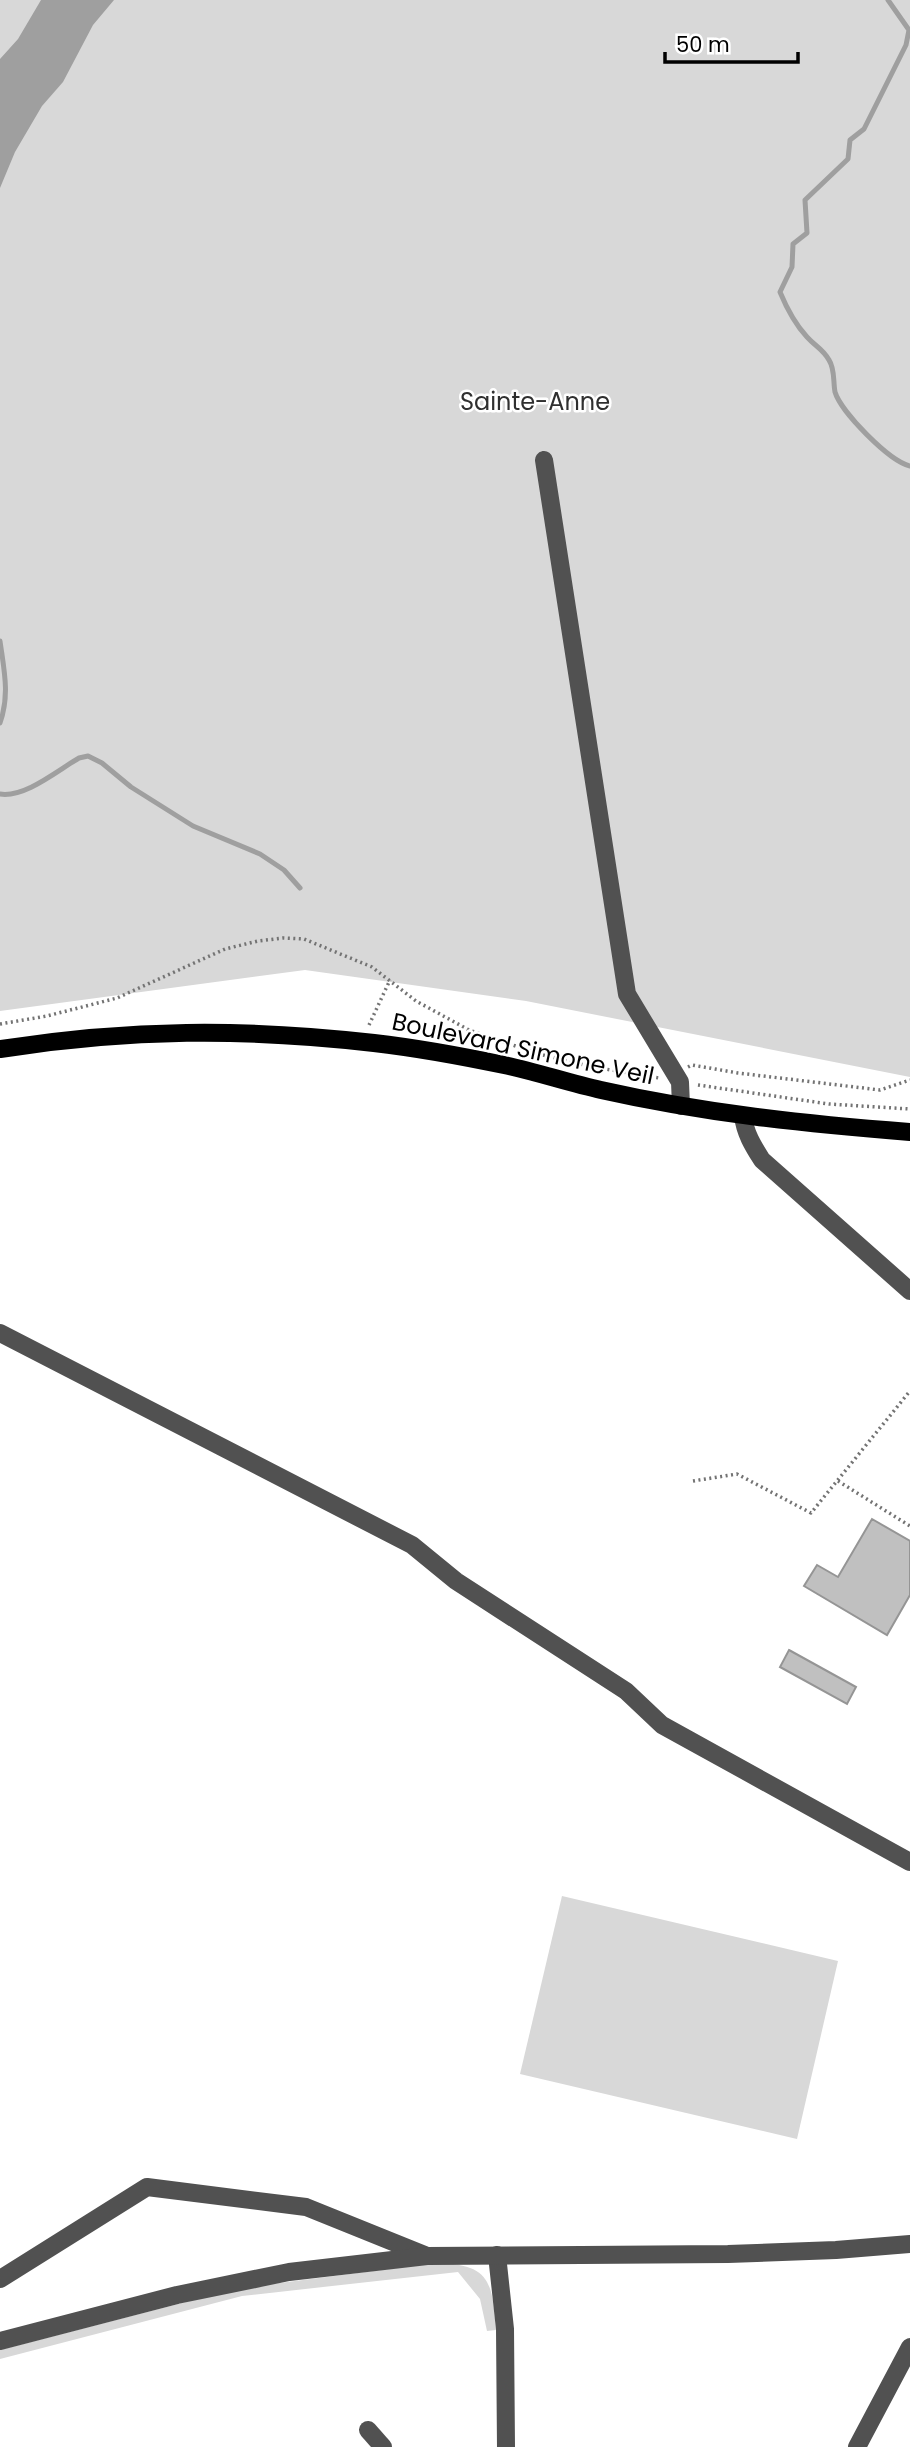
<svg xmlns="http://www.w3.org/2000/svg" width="910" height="2447" font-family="Poppins,sans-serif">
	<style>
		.green { fill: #d8d8d8 }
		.water { fill: #9f9f9f }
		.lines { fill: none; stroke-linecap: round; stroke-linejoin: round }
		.stream { stroke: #9f9f9f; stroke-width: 5 }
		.building { fill: #c0c0c0; stroke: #959595; stroke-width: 2 }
		.path { stroke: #737373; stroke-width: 3.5; stroke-dasharray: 2 3.5; stroke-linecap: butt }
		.minor { stroke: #515151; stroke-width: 18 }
		.major { stroke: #000; stroke-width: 18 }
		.labels { text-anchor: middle; stroke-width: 5; stroke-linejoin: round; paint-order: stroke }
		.park-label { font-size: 24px; fill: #2f2f2f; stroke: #fff }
		.street-label { font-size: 24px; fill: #000; stroke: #fff }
	</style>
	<rect width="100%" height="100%" fill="#fff"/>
	<g class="green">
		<path d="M0,0H910V1077L526,1001L305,970L0,1011Z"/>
		<path d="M562,1896L838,1961L797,2139L520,2074Z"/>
		<path d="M436,2263C491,2264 492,2282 496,2330L487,2331L480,2299L458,2272L242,2296L0,2359V2350L240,2288Z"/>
	</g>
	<path class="water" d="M41,0H114L93,25L63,82L42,106L15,152L0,188V59L18,39Z"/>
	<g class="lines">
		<g class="stream">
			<path d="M888,0L909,30L906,45L864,129L850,140L848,159L805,200L807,233L793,244L792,267L780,292C787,309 795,324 807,337C815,346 823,349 829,360C835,369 833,381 835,392C841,412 889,461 910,466"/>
			<path d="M0,641C4,670 10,695 0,723"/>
			<path d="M0,794C25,798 58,770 79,758L88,756L102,763L131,787L193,826L260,854L284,870L300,888"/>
		</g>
	</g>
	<g class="building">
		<path d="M872,1519L910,1541V1595L887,1635L804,1586L817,1565L838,1577Z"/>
		<path d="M789,1650L856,1687L847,1704L780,1667Z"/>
	</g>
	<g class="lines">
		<g class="path">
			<path d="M0,1024L47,1016L117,998L225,949L258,941L283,938L304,939L372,967L416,1001L469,1030L536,1053"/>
			<path d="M369,1025L390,980"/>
			<path d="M543,1055L593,1067L659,1078"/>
			<path d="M688,1067L692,1065L738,1073L880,1090L910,1080"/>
			<path d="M698,1085L829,1104L910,1109"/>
			<path d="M693,1481L737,1474L811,1513L910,1391"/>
			<path d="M838,1481L910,1526"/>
		</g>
		<g class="minor">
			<path d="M544,460L627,994L680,1082L681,1106"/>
			<path d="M743,1116C745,1133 753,1146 762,1160L910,1291"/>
			<path d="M0,1333L412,1545L456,1581L626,1691L662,1725L910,1862"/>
			<path d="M497,2255L505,2329L506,2447"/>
			<path d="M0,2279L147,2187L306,2207L425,2255"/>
			<path d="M0,2341L177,2295L289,2272L427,2256L728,2254L836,2250L910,2244"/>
			<path d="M368,2430L383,2447"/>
			<path d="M857,2447L910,2347"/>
		</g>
		<path class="major" d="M0,1049C129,1029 244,1028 374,1043C417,1048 461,1056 504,1065C537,1072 569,1083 601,1090C703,1113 806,1124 910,1132"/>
	</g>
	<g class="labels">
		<g class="park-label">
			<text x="535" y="410">Sainte-Anne</text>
		</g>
		<g class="street-label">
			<text transform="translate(523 1049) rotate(12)" y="8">Boulevard Simone Veil</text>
		</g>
	</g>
	<path d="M665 52v10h133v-10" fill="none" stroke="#000000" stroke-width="3.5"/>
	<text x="676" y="52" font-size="21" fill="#000000" stroke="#ffffff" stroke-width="5" paint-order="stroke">50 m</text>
</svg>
